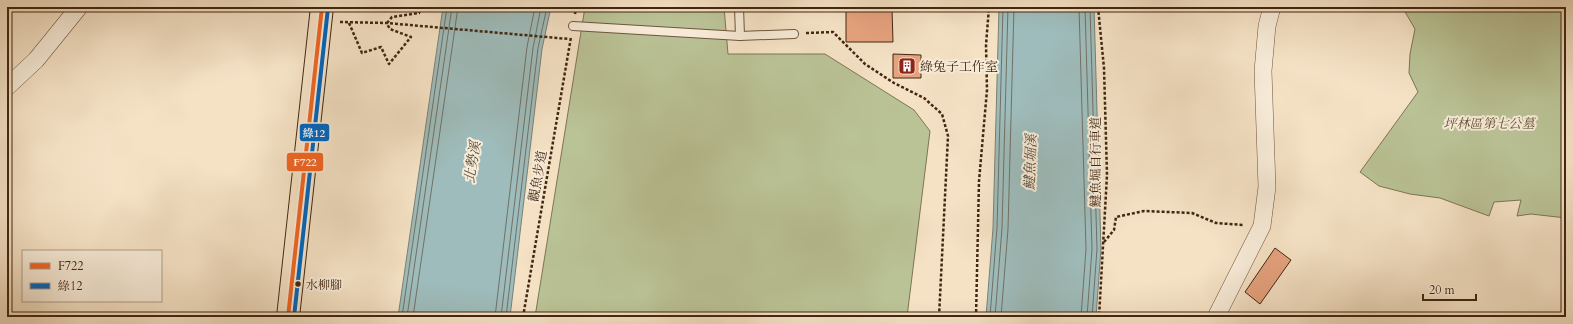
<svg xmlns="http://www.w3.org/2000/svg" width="1573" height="324" font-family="Cardo,'Noto Serif TC',serif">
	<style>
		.green { fill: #bac396; stroke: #7e7454 }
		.water { fill: #9ebcbb; stroke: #798077 }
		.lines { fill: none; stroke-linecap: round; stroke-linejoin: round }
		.shore { stroke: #707166; stroke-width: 1 }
		.building { fill: #e7a37f; stroke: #412611 }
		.lane-casing { stroke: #6e553e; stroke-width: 10 }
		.street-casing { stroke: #6e553e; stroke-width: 18 }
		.primary-casing { stroke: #412611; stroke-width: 24 }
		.path { stroke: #412611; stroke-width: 2.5; stroke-dasharray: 3 2; stroke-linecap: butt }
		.lane { stroke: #f8ecd9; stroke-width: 8 }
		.street { stroke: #f8ecd9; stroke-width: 17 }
		.primary { stroke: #f5e2c5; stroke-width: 22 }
		.bus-1-casing { stroke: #f8ecd9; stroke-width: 7 }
		.bus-2-casing { stroke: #f8ecd9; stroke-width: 7 }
		.bus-1 { stroke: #f26522; stroke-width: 4 }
		.bus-2 { stroke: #0065bd; stroke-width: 4 }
		.bus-dot { fill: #412611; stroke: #f8ecd9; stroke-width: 1.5 }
		.labels { text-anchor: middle; stroke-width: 4; stroke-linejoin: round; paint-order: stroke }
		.bus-label { font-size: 12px; fill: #412611; stroke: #f8ecd9; text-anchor: start }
		.poi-label { font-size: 13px; fill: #412611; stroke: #f8ecd9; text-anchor: start }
		.park-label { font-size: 13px; font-style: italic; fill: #5f4d32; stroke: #f8ecd9 }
		.street-label { font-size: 13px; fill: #412611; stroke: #f8ecd9 }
		.water-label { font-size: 14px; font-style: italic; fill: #584c3c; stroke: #f8ecd9 }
		.line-badge { stroke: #f8ecd9; stroke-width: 1.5 }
		.badge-label { font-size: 11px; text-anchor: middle; font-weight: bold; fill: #fff }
	</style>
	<rect width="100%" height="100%" fill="#f5e2c5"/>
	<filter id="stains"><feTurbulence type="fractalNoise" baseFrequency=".005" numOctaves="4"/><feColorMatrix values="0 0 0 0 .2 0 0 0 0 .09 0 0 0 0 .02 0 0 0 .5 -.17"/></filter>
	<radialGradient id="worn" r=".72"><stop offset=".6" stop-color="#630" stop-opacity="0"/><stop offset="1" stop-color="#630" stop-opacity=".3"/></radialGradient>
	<g class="green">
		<path d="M585,7H724L728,54H825L914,110L930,131L907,317H535Z"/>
		<path d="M1399,7H1566V218L1531,214L1517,216L1521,200L1494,202L1489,216L1440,198L1410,194L1379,186L1360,172L1418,92L1409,73L1410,54L1415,29L1404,10Z"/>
	</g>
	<g class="water">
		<path d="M443,7H551L542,49L510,317H398Z"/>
		<path d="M999,7H1094L1101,249L1096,317H986L993,228Z"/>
	</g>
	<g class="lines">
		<g class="shore">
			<path d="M1079,7L1086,249L1081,317"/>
			<path d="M1085,7L1092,249L1087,317"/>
			<path d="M1090,7L1097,249L1092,317"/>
			<path d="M402,317L447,7"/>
			<path d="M407,317L452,7"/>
			<path d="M413,317L458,7"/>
			<path d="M495,317L527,47L535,7"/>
			<path d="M501,317L533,48L541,7"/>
			<path d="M506,317L538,48L547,7"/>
			<path d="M990,317L997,228L1003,7"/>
			<path d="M995,317L1002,228L1008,7"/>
			<path d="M1001,317L1008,229L1014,7"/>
		</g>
	</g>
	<g class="building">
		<path d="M846,8L892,9L893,42H846Z"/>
		<path d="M893,54L921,55V78H893Z"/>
		<path d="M1275,248L1291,260L1260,304L1245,292Z"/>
	</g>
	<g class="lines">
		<g class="lane-casing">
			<g id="lane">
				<path d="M739,7L740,36"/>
				<path d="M573,26L740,36L794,34"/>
			</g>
		</g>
		<g class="street-casing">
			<g id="street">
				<path d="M7,87L36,60L79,7"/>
				<path d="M1216,317L1262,226L1267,187L1263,71L1267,26L1272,7"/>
			</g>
		</g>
		<g class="primary-casing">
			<path id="primary" d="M288,317L322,7"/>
		</g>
		<g class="path">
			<path d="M1098,7L1104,68L1107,175L1099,317"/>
			<path d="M575,14L576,7"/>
			<path d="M340,22L387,23L569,39"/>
			<path d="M349,23L362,53L381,47L389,64L411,37L390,29L387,24"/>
			<path d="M387,23L392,17L419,13L420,7"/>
			<path d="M806,33L833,32L865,64L894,83L924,98L942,114L948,136L939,317"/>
			<path d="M1104,242L1114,230L1116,217L1144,211L1192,213L1216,223L1243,225"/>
			<path d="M523,317L571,37"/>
			<path d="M976,317L979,181L987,90L986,45L989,7"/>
		</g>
		<use href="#lane" class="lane"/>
		<use href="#street" class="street"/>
		<use href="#primary" class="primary"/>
		<g class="bus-1-casing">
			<path id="bus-1" d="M288,317L322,7"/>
		</g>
		<g class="bus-2-casing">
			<path id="bus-2" d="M294,317L328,8"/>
		</g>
		<use href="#bus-1" class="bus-1"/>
		<use href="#bus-2" class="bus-2"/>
	</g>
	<defs>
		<g id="building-square" transform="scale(0.9)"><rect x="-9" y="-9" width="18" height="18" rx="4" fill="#8f2418" stroke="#f8ecd9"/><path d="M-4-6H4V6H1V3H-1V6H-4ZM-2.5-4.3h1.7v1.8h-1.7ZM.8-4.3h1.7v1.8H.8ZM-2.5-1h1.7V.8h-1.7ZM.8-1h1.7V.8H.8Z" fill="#fff"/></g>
	</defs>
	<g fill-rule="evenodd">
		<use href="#building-square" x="907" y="66"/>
	</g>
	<circle class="bus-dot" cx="298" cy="284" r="3.5"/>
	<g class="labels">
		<g class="bus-label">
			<text x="306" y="289">水柳腳</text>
		</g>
		<g class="poi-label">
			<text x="920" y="71">綠兔子工作室</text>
		</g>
		<g class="park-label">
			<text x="1489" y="128">坪林區第七公墓</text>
		</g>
		<g class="street-label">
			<text transform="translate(1095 162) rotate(-90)" y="5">𩻸魚堀自行車道</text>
			<text transform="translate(537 176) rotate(-80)" y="5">觀魚步道</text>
		</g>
		<g class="water-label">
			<text transform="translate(472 162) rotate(-81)" y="5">北勢溪</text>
			<text transform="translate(1030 162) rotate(-88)" y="5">𩻸魚堀溪</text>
		</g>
	</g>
	<g class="line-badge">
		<rect x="299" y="123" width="31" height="19" rx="4" fill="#0065bd"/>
		<rect x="286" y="152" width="38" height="20" rx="4" fill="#f26522"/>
	</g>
	<g class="badge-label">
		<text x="314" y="137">綠12</text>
		<text x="305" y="166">F722</text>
	</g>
	<rect width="1573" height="324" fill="none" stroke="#f5e2c5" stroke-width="24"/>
	<rect x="8" y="8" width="1557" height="308" fill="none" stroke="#412611" stroke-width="2"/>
	<rect x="12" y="12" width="1549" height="300" fill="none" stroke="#412611"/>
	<rect x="22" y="250" width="140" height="52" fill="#f8ecd9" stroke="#af9d89"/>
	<rect x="30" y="263" width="20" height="6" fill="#f26522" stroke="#af9d89"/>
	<text x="58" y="270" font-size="12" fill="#412611">F722</text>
	<rect x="30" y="283" width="20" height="6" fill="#0065bd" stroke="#af9d89"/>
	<text x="58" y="290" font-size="12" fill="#412611">綠12</text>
	<path d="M1423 294v6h53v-6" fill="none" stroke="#412611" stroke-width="2"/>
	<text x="1429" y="294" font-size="12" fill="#412611" stroke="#f8ecd9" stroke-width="3" paint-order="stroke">20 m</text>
	<rect width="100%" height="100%" filter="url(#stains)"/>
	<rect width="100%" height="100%" fill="url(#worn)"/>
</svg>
